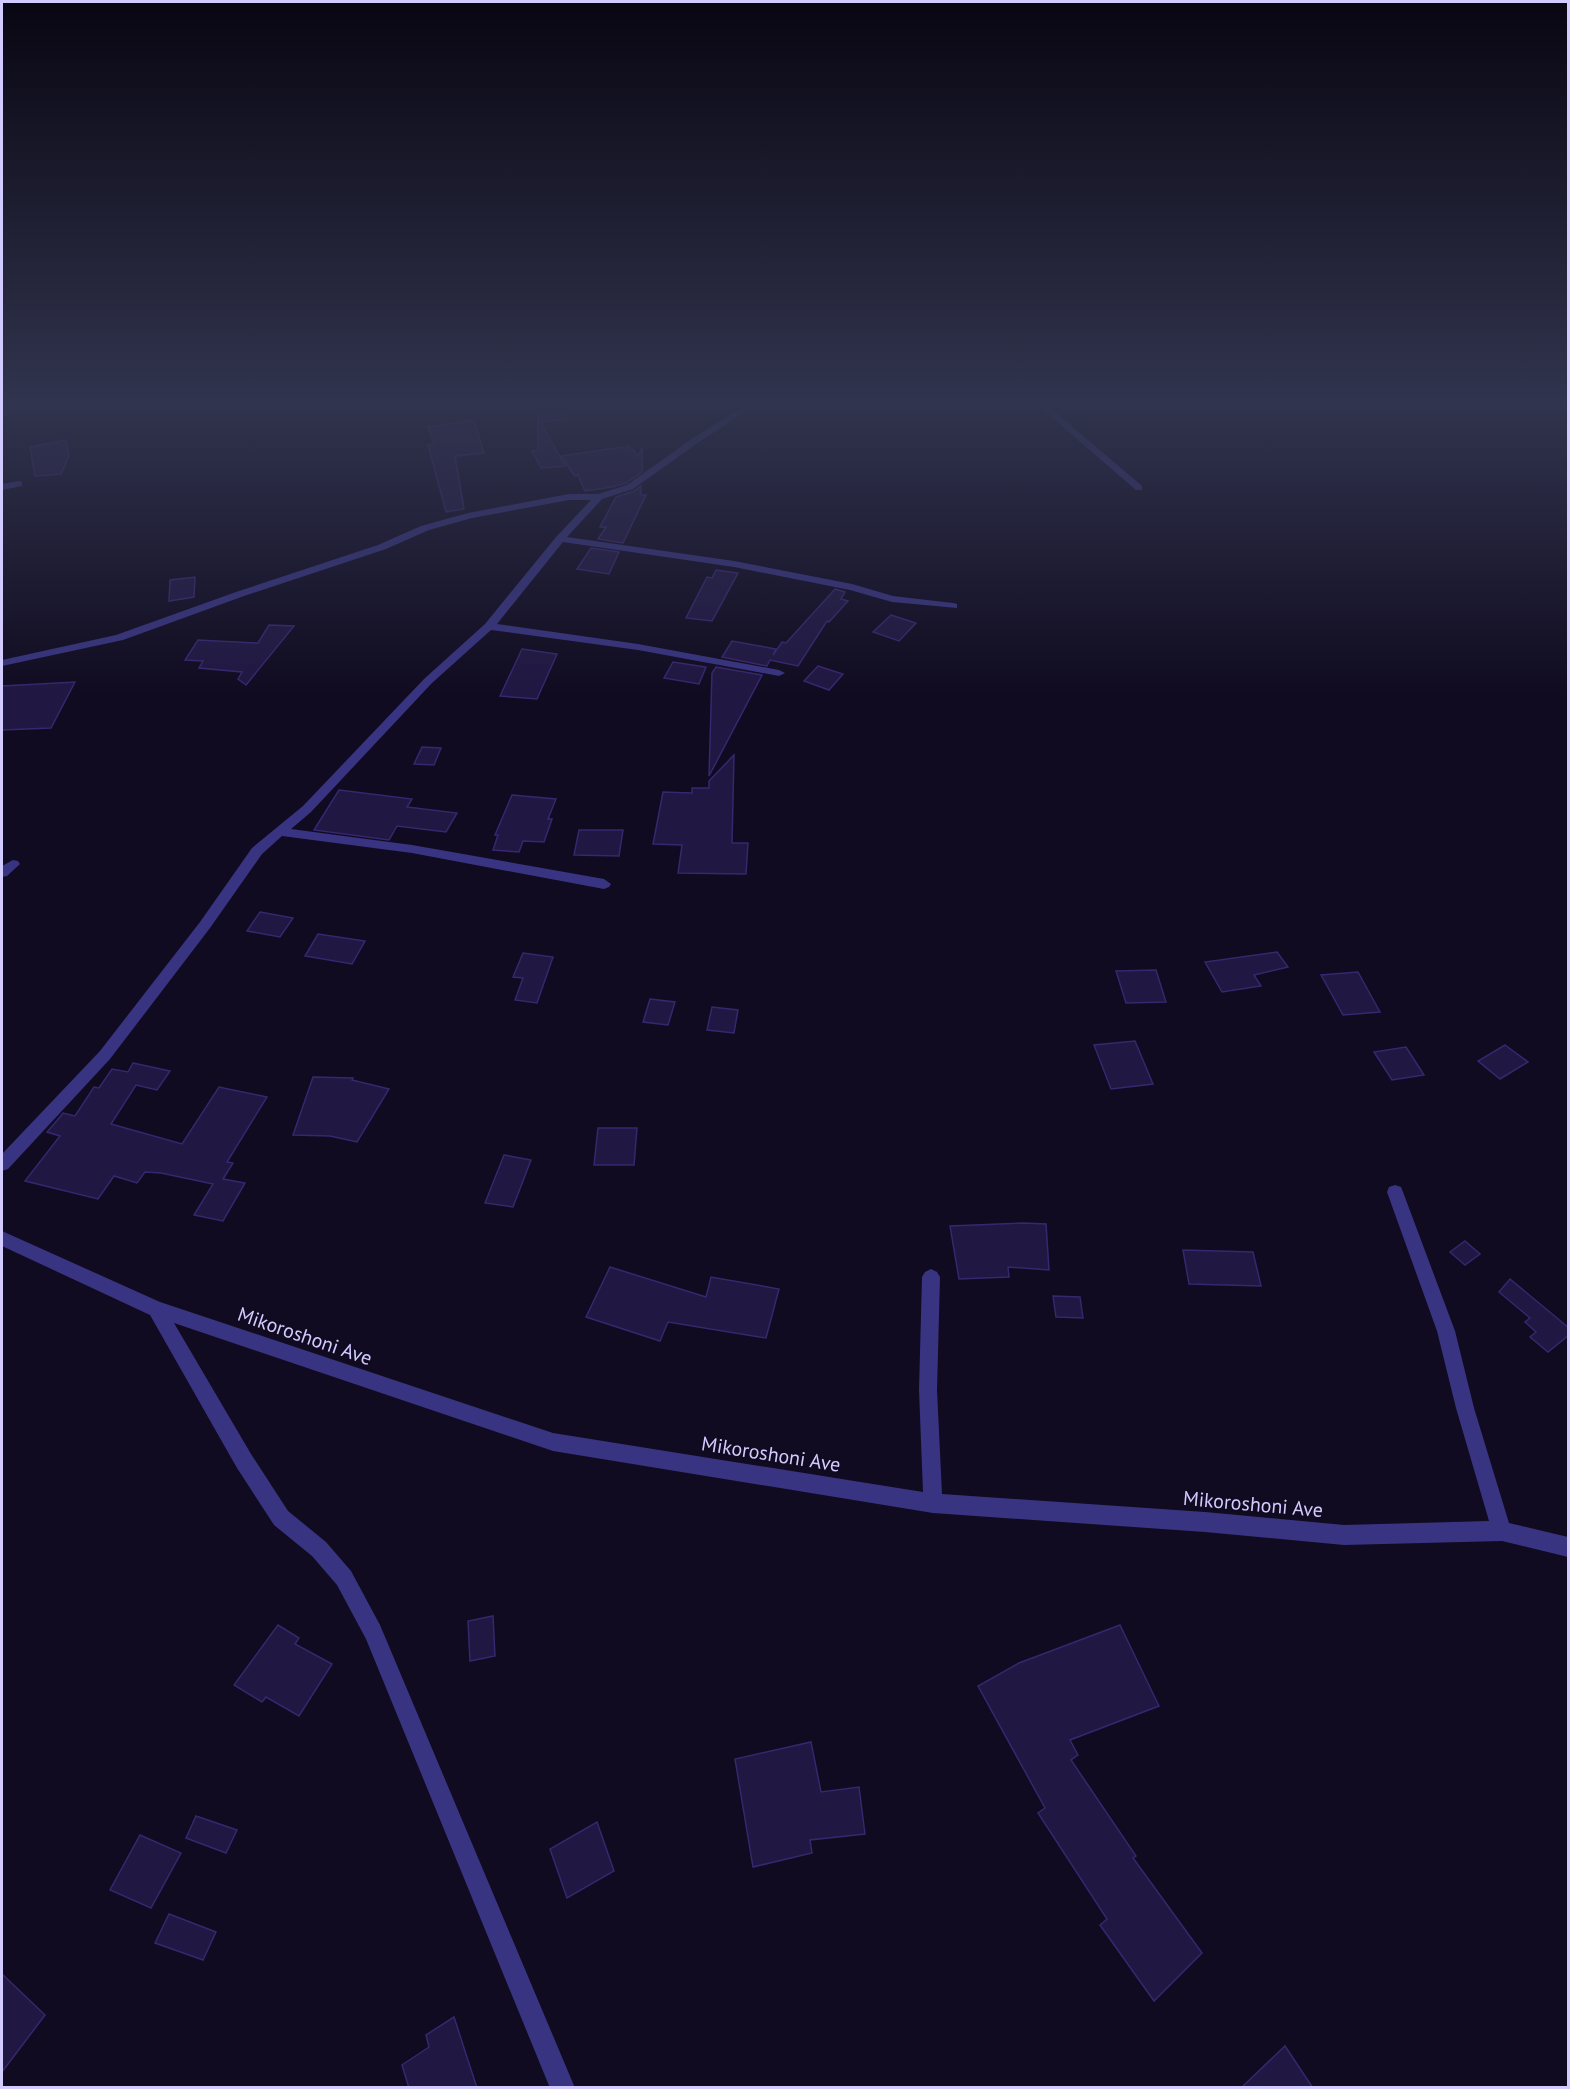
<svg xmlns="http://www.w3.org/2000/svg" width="1570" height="2089" font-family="'PT Sans',sans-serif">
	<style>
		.building { fill: #201742; stroke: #37276f; stroke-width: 1.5 }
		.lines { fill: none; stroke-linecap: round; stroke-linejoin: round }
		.minor { fill: #393482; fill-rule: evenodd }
		.labels { text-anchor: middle; stroke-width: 4.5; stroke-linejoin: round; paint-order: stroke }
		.near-street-label { font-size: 20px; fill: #d2cbff; stroke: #100b20 }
	</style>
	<rect width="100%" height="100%" fill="#100b20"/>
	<g class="building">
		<path d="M566,401V420L540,421L565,466L541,468L532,451L538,450V402Z"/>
		<path d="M474,420L484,453L455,456L464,509L446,512L428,445L434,444L428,427Z"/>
		<path d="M66,440L69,456L61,474L35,476L30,447Z"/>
		<path d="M629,446L638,456L642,448V472L626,483L612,487L585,491L578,475L575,476L561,456Z"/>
		<path d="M641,486V495H646L623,543L598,539L606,527H600L616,497L634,491Z"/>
		<path d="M591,548L619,552L609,574L577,569Z"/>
		<path d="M716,570L738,573L712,621L686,618L707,577L712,578Z"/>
		<path d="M195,577L194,597L169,601L170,580Z"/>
		<path d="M835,589L845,592L841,599L848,601L829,622L827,621L798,666L770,660L767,666L722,657L732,641L776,649L773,655L782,642L786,643Z"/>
		<path d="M891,615L916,623L899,641L873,632Z"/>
		<path d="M269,625L294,626L246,685L238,679L242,672L199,668L203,661L185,660L198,640L258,643Z"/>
		<path d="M522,649L557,654L537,699L500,696Z"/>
		<path d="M673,662L706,667L699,684L664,678Z"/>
		<path d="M818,666L843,674L829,690L804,681Z"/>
		<path d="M716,667L762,675L709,776L712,673Z"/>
		<path d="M75,682L51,728L2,730V686Z"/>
		<path d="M422,747L441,748L434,765L414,764Z"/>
		<path d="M734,755L732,843H748L746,874L678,873L682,845L653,844L663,792L692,793V788H709V781Z"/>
		<path d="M339,790L412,799L407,807L457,813L446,832L397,826L389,840L314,830Z"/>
		<path d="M512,795L556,799L548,819H552L544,842L523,841L519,852L493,850L498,835H495Z"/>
		<path d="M579,830H623L619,856L574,855Z"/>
		<path d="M260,912L293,918L280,937L247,931Z"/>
		<path d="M318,934L365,941L352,964L305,956Z"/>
		<path d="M1277,952L1288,967L1254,975L1261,986L1222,992L1205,962Z"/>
		<path d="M523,953L553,957L537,1003L515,1000L523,978L513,977Z"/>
		<path d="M1156,970L1166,1002L1126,1003L1116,971Z"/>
		<path d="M1358,972L1380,1012L1343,1015L1321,975Z"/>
		<path d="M650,999L675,1002L668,1025L643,1022Z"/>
		<path d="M712,1007L738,1010L734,1033L707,1030Z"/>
		<path d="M1135,1041L1153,1084L1111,1089L1094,1045Z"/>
		<path d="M1505,1045L1528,1062L1500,1079L1478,1061Z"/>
		<path d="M1406,1047L1424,1075L1392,1080L1374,1052Z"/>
		<path d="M133,1063L170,1071L157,1090L136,1085L111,1124L182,1144L219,1087L267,1097L227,1162L233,1163L223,1179L245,1183L223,1221L194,1215L213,1184L161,1173L145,1172L137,1183L114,1176L98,1199L25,1181L60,1136L47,1132L60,1117L63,1113L75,1116L94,1087L99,1088L112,1069L128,1072Z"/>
		<path d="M313,1077L353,1078L352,1080L389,1089L357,1142L330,1136L293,1135Z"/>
		<path d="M598,1128H637L634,1165H594Z"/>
		<path d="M504,1155L531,1160L513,1207L485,1203Z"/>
		<path d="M1023,1223L1046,1224L1049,1270L1008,1267L1009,1277L959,1279L950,1226Z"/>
		<path d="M1465,1241L1480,1254L1465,1265L1450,1252Z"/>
		<path d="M1183,1250L1253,1252L1261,1286L1189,1284Z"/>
		<path d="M610,1267L706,1297L711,1277L779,1289L766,1338L668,1322L660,1341L586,1317Z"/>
		<path d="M1510,1279L1569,1328V1335L1548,1352L1530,1337L1536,1332L1525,1322L1530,1318L1499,1292Z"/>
		<path d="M1053,1296L1080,1297L1083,1318L1056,1317Z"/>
		<path d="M493,1616L495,1656L470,1661L468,1621Z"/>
		<path d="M278,1625L299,1638L295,1644L332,1664L299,1716L266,1697L262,1702L234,1685Z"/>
		<path d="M1120,1625L1159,1706L1070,1740L1078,1755L1071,1760L1136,1856L1133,1858L1202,1953L1154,2001L1100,1925L1107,1919L1038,1813L1045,1808L978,1686L1019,1663Z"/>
		<path d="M811,1742L821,1792L859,1787L865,1834L810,1840L812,1853L753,1867L735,1759Z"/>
		<path d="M196,1816L237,1830L226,1853L186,1838Z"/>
		<path d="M597,1822L614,1871L567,1898L550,1849Z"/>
		<path d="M140,1835L181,1853L151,1908L110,1890Z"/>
		<path d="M169,1914L216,1932L203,1960L155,1943Z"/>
		<path d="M2,1974L45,2015L2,2072Z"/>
		<path d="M454,2017L477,2088H409L402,2065L429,2047L426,2035Z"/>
		<path d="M1285,2046L1313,2088H1241Z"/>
	</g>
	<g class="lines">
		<g class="minor">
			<path d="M752,401H762L699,442L633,489L602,499L567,537L734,561L852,584L893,596L953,603L957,604V608L892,602L850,590L734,567L563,542L497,624L638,644L779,670L785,673L779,676L638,650L491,630L432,683L311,812L291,829L412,845L604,879L611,884L609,887L604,889L412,853L282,836L262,854L210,928L110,1059L8,1169L2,1171V1154L100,1051L200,922L252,848L303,806L424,679L485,624L556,537L591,500H569L472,518L429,530L386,549L244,596L123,640L2,666V660L116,635L236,592L378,545L421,526L468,513L569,494H598L627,485L693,438Z"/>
			<path d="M1033,401H1042L1142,486V490H1136Z"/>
			<path d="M19,481L22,482V486L2,490V484Z"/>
			<path d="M13,860L18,861L20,864L7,876L2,877V866Z"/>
			<path d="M1395,1185L1401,1187L1403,1192L1455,1331L1474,1408L1509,1523L1568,1537V1557L1502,1541L1344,1545L1205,1532L933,1513L553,1451L174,1323L251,1454L288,1511L326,1542L351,1571L380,1625L575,2088H550L366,1639L337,1585L312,1556L274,1525L237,1468L150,1315L2,1246V1231L160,1302L553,1433L923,1492L919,1390L922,1277L925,1272L931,1269L937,1272L940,1277L937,1390L942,1494L1205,1512L1344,1525L1489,1521L1456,1408L1437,1331L1387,1192L1389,1187Z"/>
		</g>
	</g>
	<linearGradient id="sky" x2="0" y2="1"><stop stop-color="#090612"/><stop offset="0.58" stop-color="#31344e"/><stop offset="1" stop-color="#31344e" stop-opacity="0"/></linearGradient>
	<rect width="1570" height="694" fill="url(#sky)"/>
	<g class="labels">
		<g class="near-street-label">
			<text transform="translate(305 1336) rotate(19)" y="7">Mikoroshoni Ave</text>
			<text transform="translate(771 1454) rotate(9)" y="7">Mikoroshoni Ave</text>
			<text transform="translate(1253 1504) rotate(5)" y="7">Mikoroshoni Ave</text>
		</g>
	</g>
	<rect width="1570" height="2089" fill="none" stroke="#d2cbff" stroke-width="6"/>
</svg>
